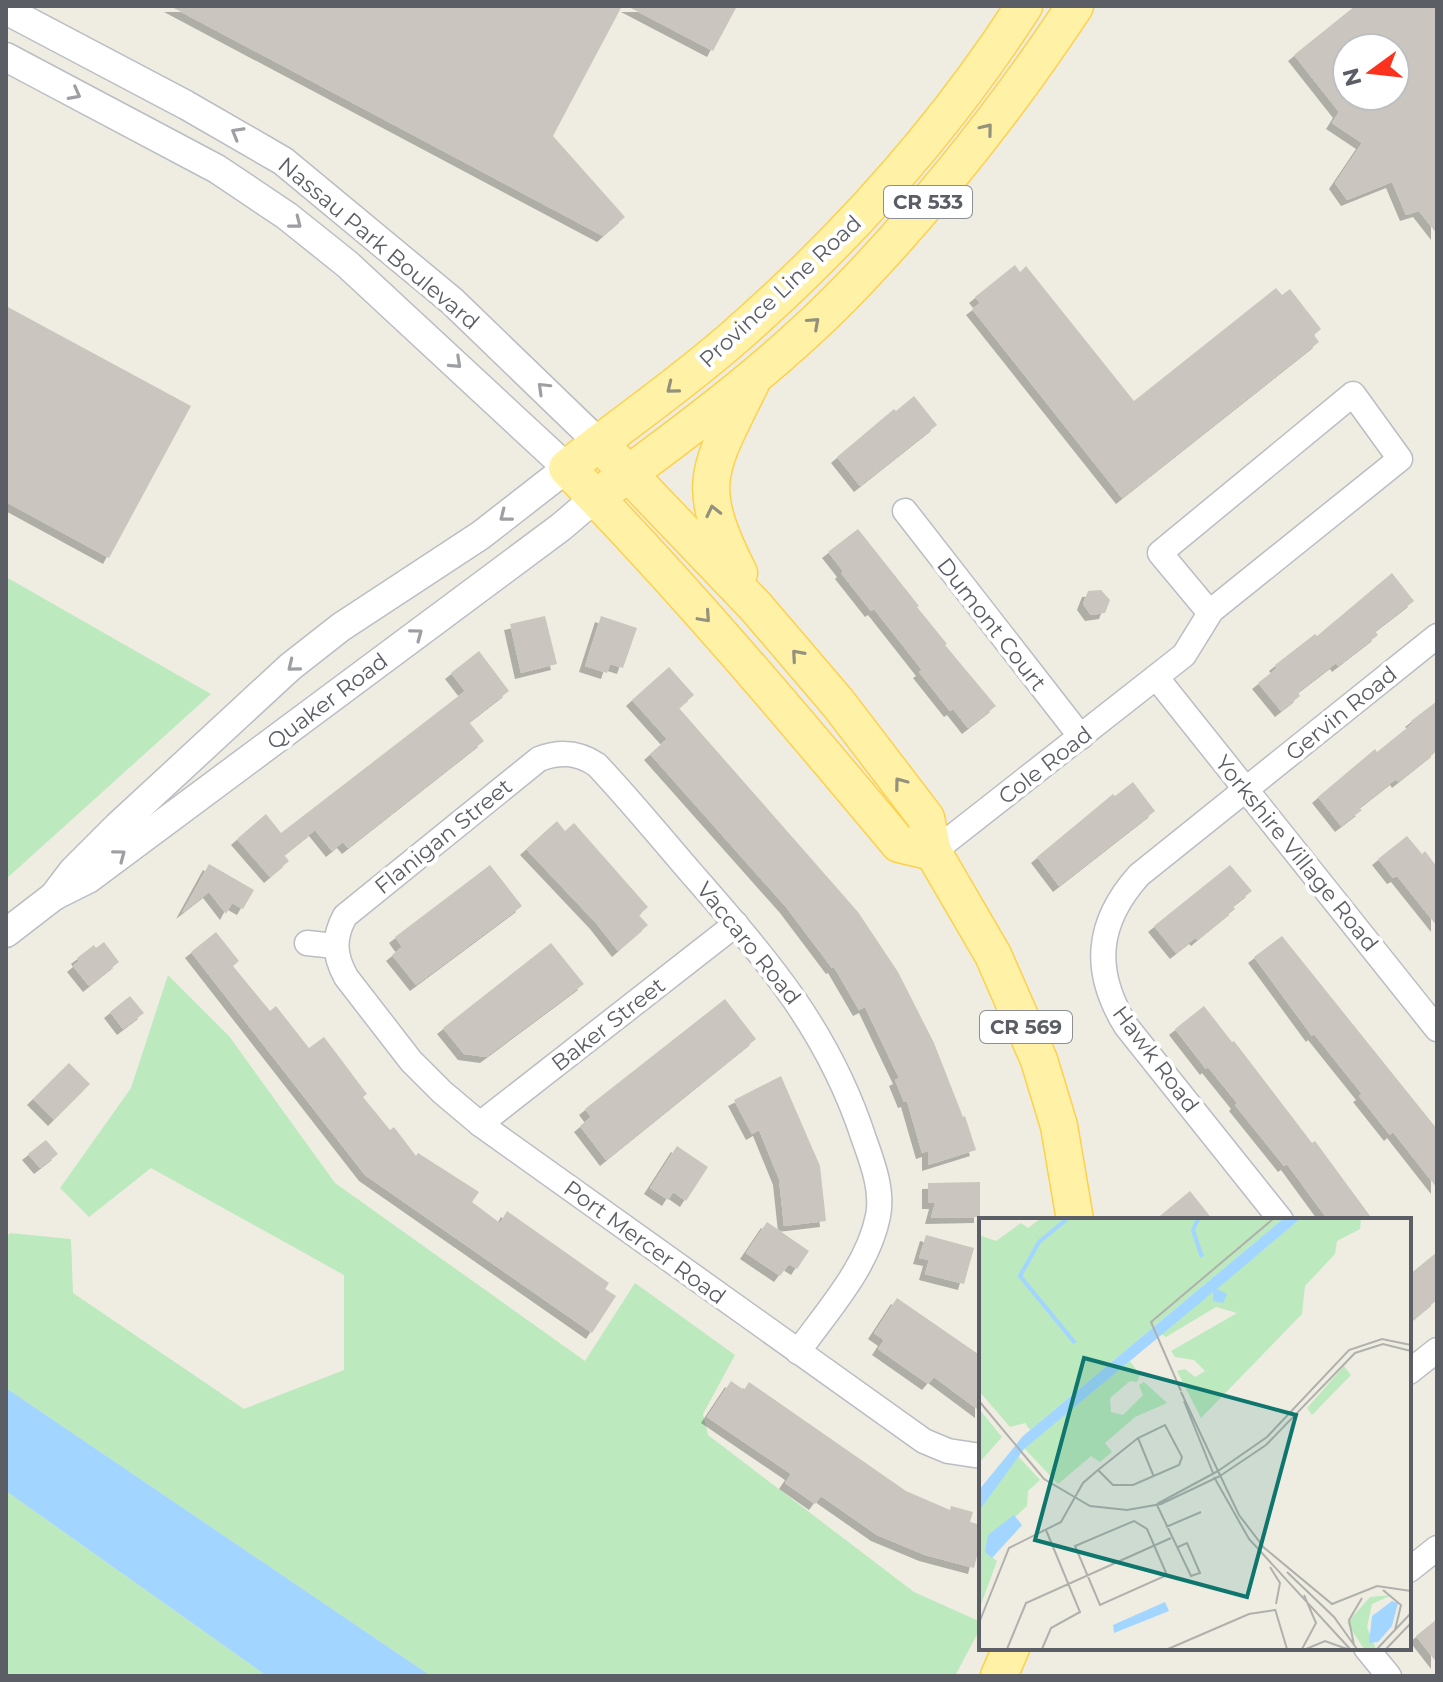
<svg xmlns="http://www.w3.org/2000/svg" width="1443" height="1682" font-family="Montserrat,sans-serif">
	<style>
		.green { fill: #bce9bd }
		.water { fill: #a2d5ff }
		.building { fill: #cac6bf; fill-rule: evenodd; filter: url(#shadow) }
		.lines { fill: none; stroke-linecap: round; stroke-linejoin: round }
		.minor-casing { stroke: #babdc3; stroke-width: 27 }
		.tertiary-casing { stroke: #babdc3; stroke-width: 31 }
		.primary-casing { stroke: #ffd04b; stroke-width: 39 }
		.minor { stroke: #fff; stroke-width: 24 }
		.tertiary { stroke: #fff; stroke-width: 28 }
		.primary { stroke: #fff2a7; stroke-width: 36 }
		.oneway { stroke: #9d9fa3 }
		.oneway2 { stroke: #94927c }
		.labels { text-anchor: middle; stroke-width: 8; stroke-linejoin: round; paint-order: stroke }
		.shield { fill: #fff; stroke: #8c8f93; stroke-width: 2 }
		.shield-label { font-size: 20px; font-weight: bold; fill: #5b5f65 }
		.street-label { font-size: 22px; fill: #5b5f65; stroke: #fff }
		.inset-river { fill: none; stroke: #a2d5ff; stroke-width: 4 }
		.inset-road { fill: none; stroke: #b0b0ac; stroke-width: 2 }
		.view { fill: #0f766e; fill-opacity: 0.15; stroke: #0f766e; stroke-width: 4 }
		.inset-edge { fill: none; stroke: #5b5f65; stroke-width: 4 }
	</style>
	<defs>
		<filter id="shadow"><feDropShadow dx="-6" dy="6" stdDeviation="0" flood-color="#0004"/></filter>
	</defs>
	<rect width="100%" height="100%" fill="#efede2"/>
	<g class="green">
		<path d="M6,577L211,694L6,879Z"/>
		<path d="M168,975L229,1036L335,1183L585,1361L635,1283L735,1355L703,1414L708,1435L914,1592L981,1622V1627L955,1676H431L6,1388V1238L10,1233L71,1239L73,1293L244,1409L344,1370V1275L151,1168L89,1217L60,1188L131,1088Z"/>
		<path d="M6,1491L267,1676H6Z"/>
	</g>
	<path class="water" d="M6,1388L431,1676H267L6,1491Z"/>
	<g class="building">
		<path d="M170,6H622L553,136L625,217L603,236Z"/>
		<path d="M627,6H737L713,51Z"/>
		<path d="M1355,6H1437V234L1419,211L1406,215L1392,182L1347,200L1335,183L1362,143L1332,123L1339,112L1294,55ZM1347,48H1395V96H1347Z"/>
		<path d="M1015,265L1020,272L1026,266L1134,401L1276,288L1282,295L1290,289L1321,329L1314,335L1319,342L1122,498L972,309L980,303L975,297Z"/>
		<path d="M6,306L191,406L109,558L6,502Z"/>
		<path d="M914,396L937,425L860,486L837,457L894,409L896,411Z"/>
		<path d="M858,529L919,606L917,607L947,644L945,645L996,706L968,728L953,709L950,711L919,672L922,670L874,609L871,611L841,573L843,571L828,552Z"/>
		<path d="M1392,573L1414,601L1375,631L1378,635L1338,666L1336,663L1298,692L1300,696L1281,711L1258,683L1277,668L1275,665L1315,634L1317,636Z"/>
		<path d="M1101,590L1110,600L1105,613L1091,615L1083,604L1088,591Z"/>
		<path d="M545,616L557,664L521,673L510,624Z"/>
		<path d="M601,616L637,628L623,668L610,664L607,673L585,666Z"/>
		<path d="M479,651L509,691L469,722L484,741L348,848L343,842L332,851L315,830L284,855L289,861L270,877L237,839L266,814L281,833L465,691L451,673Z"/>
		<path d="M669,667L694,695L679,708L858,912L898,972L934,1043L963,1117L965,1116L976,1150L928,1165V1151L922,1153L907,1101L904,1102L895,1080L899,1078L865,1007L859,1010L834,967L832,968L786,907L650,754L667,739L632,700Z"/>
		<path d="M1437,701V751L1398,782L1396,779L1359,808L1362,810L1341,826L1318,797L1375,749L1377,752L1413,723L1411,721Z"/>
		<path d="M1133,782L1155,811L1059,886L1037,857L1113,794L1115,796Z"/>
		<path d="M557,821L565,831L574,823L648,907L639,915L648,925L618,951L596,923L526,849Z"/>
		<path d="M1407,836L1422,854L1425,851L1437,867V926L1397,876L1393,878L1378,859Z"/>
		<path d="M209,864L254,890L243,909L232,903L226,914L209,892L182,913Z"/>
		<path d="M490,865L522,906L416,985L392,955L402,947L395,937Z"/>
		<path d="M1230,865L1252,891L1233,906L1235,909L1197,940L1195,938L1176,953L1154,926Z"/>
		<path d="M216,932L239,961L233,966L270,1011L276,1006L309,1048L324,1037L367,1094L363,1097L390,1130L394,1127L416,1156L418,1153L479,1192L472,1202L500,1223L507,1211L609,1283L605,1289L616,1296L592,1333L365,1175L191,952Z"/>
		<path d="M1282,936L1437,1129V1188L1393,1132L1390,1135L1359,1096L1362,1094L1314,1034L1312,1036L1254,957Z"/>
		<path d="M104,942L119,962L89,986L73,966L79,961L77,958L94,945L96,948Z"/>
		<path d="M551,943L584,984L486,1057L464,1054L443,1028Z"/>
		<path d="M130,996L144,1013L123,1029L110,1012Z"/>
		<path d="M725,999L756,1039L606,1160L580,1126L591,1117L585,1109Z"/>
		<path d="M1204,1006L1232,1042L1234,1041L1312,1143L1315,1141L1373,1220H1328L1287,1164L1284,1166L1235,1105L1237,1103L1208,1067L1206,1069L1175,1029Z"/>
		<path d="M69,1063L90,1084L54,1120L33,1099Z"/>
		<path d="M781,1076L820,1166L826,1221L784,1226L779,1179L759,1130L752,1134L734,1100Z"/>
		<path d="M46,1140L58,1154L40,1168L28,1154Z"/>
		<path d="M677,1146L708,1167L686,1201L673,1192L668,1200L650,1188Z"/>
		<path d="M980,1182V1217L931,1218L935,1203H928V1183Z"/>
		<path d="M1190,1191L1213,1220H1155Z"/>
		<path d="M767,1222L809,1251L797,1269L789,1264L780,1276L746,1253Z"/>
		<path d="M926,1235L974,1248L964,1284L925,1274L929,1260L919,1258Z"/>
		<path d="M1437,1252V1300L1409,1323V1275Z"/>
		<path d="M897,1298L981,1356V1412L934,1377L928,1384L878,1349L884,1340L874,1333Z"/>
		<path d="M731,1381L744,1390L749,1382L906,1491L950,1510L951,1506L973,1512L970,1522L981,1525V1540L974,1568L925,1555L877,1535L821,1496L815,1504L785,1483L791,1474L707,1417Z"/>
		<path d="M1437,1619V1663L1416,1636Z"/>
	</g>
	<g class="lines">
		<g class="minor-casing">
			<g id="minor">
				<path d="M905,511L1081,737"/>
				<path d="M1156,677L1437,1029"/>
				<path d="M933,852L1184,655L1210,613L1211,611L1400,459L1353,394L1160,553L1210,613"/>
				<path d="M307,943L335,946"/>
				<path d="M480,1124L736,924"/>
				<path d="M1281,1220L1126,1026C1092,971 1096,923 1139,875L1437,636"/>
				<path d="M798,1352C827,1311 868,1267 878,1216C883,1191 873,1164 864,1139C828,1029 768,961 693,875C661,838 630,800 597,765C578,752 560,751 539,759L345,916C333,938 334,955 346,977L411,1061L442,1092L480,1124L924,1441L948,1451L981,1456"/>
				<path d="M1409,1372L1437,1350"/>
				<path d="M1409,1570L1437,1548"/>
				<path d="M1366,1648L1389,1676"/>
			</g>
		</g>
		<g class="tertiary-casing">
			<g id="tertiary">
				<path d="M6,10L186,105L283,161L452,301L599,443"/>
				<path d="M6,57L217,169L287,216L347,264L567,468L481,535L341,627L290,667L118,826L73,871L54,896"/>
				<path d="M6,933L54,896L88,879L561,527L595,498"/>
			</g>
		</g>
		<g class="primary-casing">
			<g id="primary">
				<path d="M599,443L756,607L838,703L926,818L933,852L993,955L1039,1060L1059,1126L1075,1220"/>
				<path d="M609,488C695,425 783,359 856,282C937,197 1010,104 1075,6"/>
				<path d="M739,573C693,483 709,469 751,383"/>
				<path d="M933,852L899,844C792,716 684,588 567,468C624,423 684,382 738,334C848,237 945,129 1024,6"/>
				<path d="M999,1676L1011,1648"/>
			</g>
		</g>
		<use href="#minor" class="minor"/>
		<use href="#tertiary" class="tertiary"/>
		<use href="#primary" class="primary"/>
	</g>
	<defs><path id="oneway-chevron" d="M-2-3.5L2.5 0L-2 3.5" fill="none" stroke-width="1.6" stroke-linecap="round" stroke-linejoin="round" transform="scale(2)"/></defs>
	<g class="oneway">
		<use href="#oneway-chevron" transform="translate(75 94) rotate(28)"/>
		<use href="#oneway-chevron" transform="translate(237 133) rotate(-150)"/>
		<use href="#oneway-chevron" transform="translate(296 223) rotate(38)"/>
		<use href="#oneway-chevron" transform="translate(456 363) rotate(43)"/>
		<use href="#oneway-chevron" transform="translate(543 388) rotate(-136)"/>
		<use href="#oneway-chevron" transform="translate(505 516) rotate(142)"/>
		<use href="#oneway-chevron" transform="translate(417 634) rotate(-37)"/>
		<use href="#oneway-chevron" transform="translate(293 666) rotate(141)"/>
		<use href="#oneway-chevron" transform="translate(120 855) rotate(-37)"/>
	</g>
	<g class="oneway2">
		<use href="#oneway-chevron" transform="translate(987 129) rotate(-51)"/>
		<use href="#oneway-chevron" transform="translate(814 323) rotate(-42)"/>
		<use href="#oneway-chevron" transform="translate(672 388) rotate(141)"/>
		<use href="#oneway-chevron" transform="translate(713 511) rotate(-103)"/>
		<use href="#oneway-chevron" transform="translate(705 617) rotate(48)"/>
		<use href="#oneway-chevron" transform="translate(797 655) rotate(-131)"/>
		<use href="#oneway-chevron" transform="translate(900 783) rotate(-127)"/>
	</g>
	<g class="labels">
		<g class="shield">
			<rect x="884" y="186" width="88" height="32" rx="6"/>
			<rect x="980" y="1011" width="92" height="32" rx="6"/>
		</g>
		<g class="shield-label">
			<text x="928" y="209">CR 533</text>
			<text x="1026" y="1034">CR 569</text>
		</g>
		<g class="street-label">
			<text transform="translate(379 243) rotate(40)" y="8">Nassau Park Boulevard</text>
			<text transform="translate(780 291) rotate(-43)" y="8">Province Line Road</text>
			<text transform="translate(992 624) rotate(52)" y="8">Dumont Court</text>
			<text transform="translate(327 701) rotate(-37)" y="8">Quaker Road</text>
			<text transform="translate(1341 713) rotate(-39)" y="8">Gervin Road</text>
			<text transform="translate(1045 765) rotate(-38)" y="8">Cole Road</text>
			<text transform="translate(443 836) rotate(-39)" y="8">Flanigan Street</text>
			<text transform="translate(1297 853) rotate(51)" y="8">Yorkshire Village Road</text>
			<text transform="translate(749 943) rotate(51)" y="8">Vaccaro Road</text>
			<text transform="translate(608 1024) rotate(-38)" y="8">Baker Street</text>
			<text transform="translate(1156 1059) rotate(53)" y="8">Hawk Road</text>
			<text transform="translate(645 1242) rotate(36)" y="8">Port Mercer Road</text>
		</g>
	</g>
	<g transform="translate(979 1218)">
		<rect width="432" height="432" fill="#efede2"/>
		<path d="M61,1H304L51,212L46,205L31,209L0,173V17L17,23L42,5L49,10ZM321,1H382L381,11L358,23L356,36L326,68L323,96L222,200L198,153L206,151L216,159L226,153L215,142L196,139L192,133L258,95L237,89L187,119L182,116ZM151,143L161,157L158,164L151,163L131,180L132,194L144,197L164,177L160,167L165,164L188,185L156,199L126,225L133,234L121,244L112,238L79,266L45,230ZM365,148L372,157L333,197L328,190ZM0,191L23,219L0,245ZM38,237L61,262L49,273L48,288L21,313L10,337L18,343L0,392V293ZM413,377L393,386L388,409L397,431H385L368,405L391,379Z" fill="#bce9bd"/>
		<path d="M304,1H321L238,71L248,76L244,85L234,83V74L45,231L0,293V272L44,218ZM35,297L43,307L13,340L6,334L9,317ZM413,383L419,385L413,408L399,424L390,425L393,398ZM186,384L190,393L135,415L134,407Z" fill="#a2d5ff"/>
		<path class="inset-river" d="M88,1L60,24L41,58L96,125M219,1L214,12L223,39"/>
		<path class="inset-road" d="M202,173L172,104L294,1M202,174L239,253L288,219L370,132L403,121L432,127M0,183L65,261L111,288L148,292L182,286L241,258M205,183L234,255M159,220L175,259M241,258L287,227L376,135L404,126L432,133M235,259L270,321L371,431M178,286L239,253L260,297L286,331M178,287L212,358L221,355L208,325L199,329M155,303L168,311L188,357L121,387L96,328ZM187,309L222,294M283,328L353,386L398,368L432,373M291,349L301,365L297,386M308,354L355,399L378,431M404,372L422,387L416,412M296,391L308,431M0,405L30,330L82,304L104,265L119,252L159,220L186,207L203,239L200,247L154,267H134L119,252M375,427L370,402L383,380M28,431L47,385L192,320M63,431L72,410L101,394L67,312M189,431L270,396L296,392M323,431L337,405L325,377M327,431L346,423L368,431M398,431L432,395M407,431L432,405"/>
		<path class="view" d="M105,140L317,197L268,379L56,322Z"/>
		<rect width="432" height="432" class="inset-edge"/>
	</g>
	<rect width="1443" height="1682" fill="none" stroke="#5b5f65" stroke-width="16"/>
	<g transform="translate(1371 72) rotate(255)"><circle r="38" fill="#ffffff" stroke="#bdbfc1" stroke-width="2"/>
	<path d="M0-6L14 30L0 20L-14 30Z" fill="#fb321d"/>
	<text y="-12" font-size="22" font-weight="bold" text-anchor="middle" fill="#5b5f65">N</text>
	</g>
</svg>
